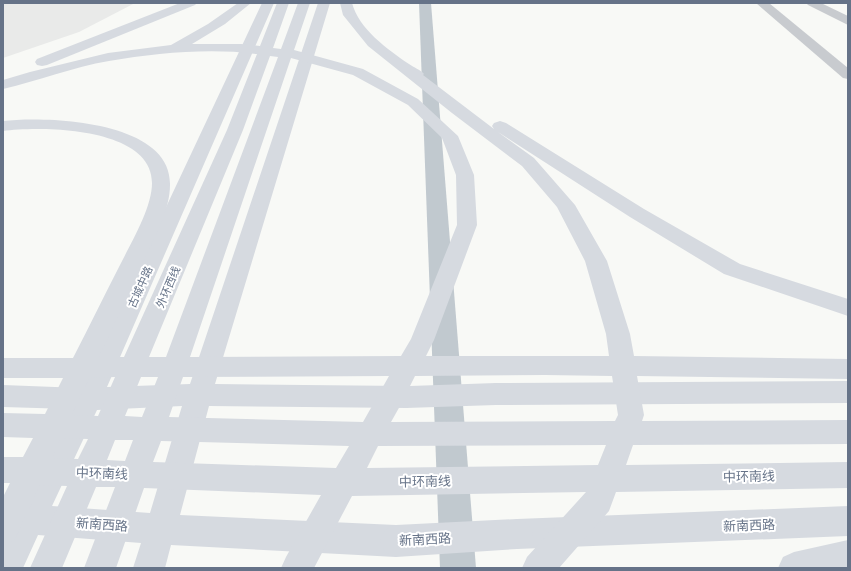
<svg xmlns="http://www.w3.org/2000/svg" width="851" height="571" font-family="'Roboto Condensed','Noto Sans SC',sans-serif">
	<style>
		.built { fill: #e9eae9 }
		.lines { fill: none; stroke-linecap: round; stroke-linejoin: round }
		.canal { fill: #c1c9cf; fill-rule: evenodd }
		.minor { fill: #c8cbcf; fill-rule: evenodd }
		.major { fill: #d6dae0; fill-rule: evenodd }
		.highway { fill: #d6dae0; fill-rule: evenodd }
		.labels { text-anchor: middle; stroke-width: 4; stroke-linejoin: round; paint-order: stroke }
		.street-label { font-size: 11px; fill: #667388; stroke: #fff }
		.near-street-label { font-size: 13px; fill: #667388; stroke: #fff }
	</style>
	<rect width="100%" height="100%" fill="#f8f9f6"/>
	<path class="built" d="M3,3H135L79,32L3,58Z"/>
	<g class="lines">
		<path class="canal" d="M419,3H431L476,568H440Z"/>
		<g class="minor">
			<path d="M756,3H769L848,68V79L843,78Z"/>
			<path d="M806,3H821L848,16V25L808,5Z"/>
		</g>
		<g class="major">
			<path d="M262,3H274L107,387L190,384L318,3H330L215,384L406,386L415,389L419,397L415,405L406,408L209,406L180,515L396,525L407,530L412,541L407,552L396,557L171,545L165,568H133L141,543L38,535L23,568H3V540L7,533H3V503L22,504L70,409L3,407V385L81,388ZM182,406L150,513L52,506L97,410Z"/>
			<path d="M848,381V403L496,405L487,402L483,394L487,386L496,383Z"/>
			<path d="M848,506V536L517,549L506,545L501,534L506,523L517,519Z"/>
		</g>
		<g class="highway">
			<path d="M180,3H197L195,5L47,65L42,66L37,65L35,62L37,59Z"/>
			<path d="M238,3H251L225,24L192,44H241L260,46L277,3H289L273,48L281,49L298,3H310L294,50L363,69L418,99L458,136L474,175L477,225L434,340L426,356H609L606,334L585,261L557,207L522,166L452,113L368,46L343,15L340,3H352C359,29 387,49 409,64C414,68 420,69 424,74L423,75L494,129L492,126L494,123L500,121L506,123L644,209L740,264L848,299V316L724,274L630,217L498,132L534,158L575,205L607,261L630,334L634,356L848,359V379L637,376L644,415L642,421L848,420V444L633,445L626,465L848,462V488L616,492L609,511L559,568H522L527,557L586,492L352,496L314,568H281L286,557L321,495L144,488L116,568H84L115,487H96L62,568H30L67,486L40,485L14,541L3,545V497L10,483H3V457H23L33,438L3,437V413L45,414L63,378H3V358H73C89,327 104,296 120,265C131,243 152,208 152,183C152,127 42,126 3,131V121C46,116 172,120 170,185C170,211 153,241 142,264C128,295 113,326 99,357H124L227,130L257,54C208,48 157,53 109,61C73,67 38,81 3,89V80L30,72L108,53L171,45L208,24ZM270,56L278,57L166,357H149L243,130ZM291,58L353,75L408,105L442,138L456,175L457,225L411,339L401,356L190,357ZM545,375L612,376L618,415L615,421L391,422L400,406L406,408L496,405L505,402L509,394L505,386L496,383L410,386L415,376ZM389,376L363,422L169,417L183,377ZM115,377L98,416L72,415L89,378ZM141,377H158L142,417L125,416ZM61,438L88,439L78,459L52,458ZM115,440H133L125,461L107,460ZM161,441L349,446L336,468L153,462ZM606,445L598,465L367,468L378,446Z"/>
			<path d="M517,519L528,523L533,534L528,545L517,549L396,557L385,552L380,541L385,530L396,525Z"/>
			<path d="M848,540V568H778L783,557L794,552Z"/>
		</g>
	</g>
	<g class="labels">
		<g class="street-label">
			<text transform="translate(140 287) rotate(-66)" y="4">古城中路</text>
			<text transform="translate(168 287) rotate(-67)" y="4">外环西线</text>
		</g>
		<g class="near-street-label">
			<text transform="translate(102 473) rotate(2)" y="5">中环南线</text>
			<text transform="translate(749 476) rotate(-1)" y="5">中环南线</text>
			<text transform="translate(425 481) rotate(-1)" y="5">中环南线</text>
			<text transform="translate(102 524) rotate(4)" y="5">新南西路</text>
			<text transform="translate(749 525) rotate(-2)" y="5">新南西路</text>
			<text transform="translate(425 539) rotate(-3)" y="5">新南西路</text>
		</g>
	</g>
	<rect width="851" height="571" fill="none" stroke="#667388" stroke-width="8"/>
</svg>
